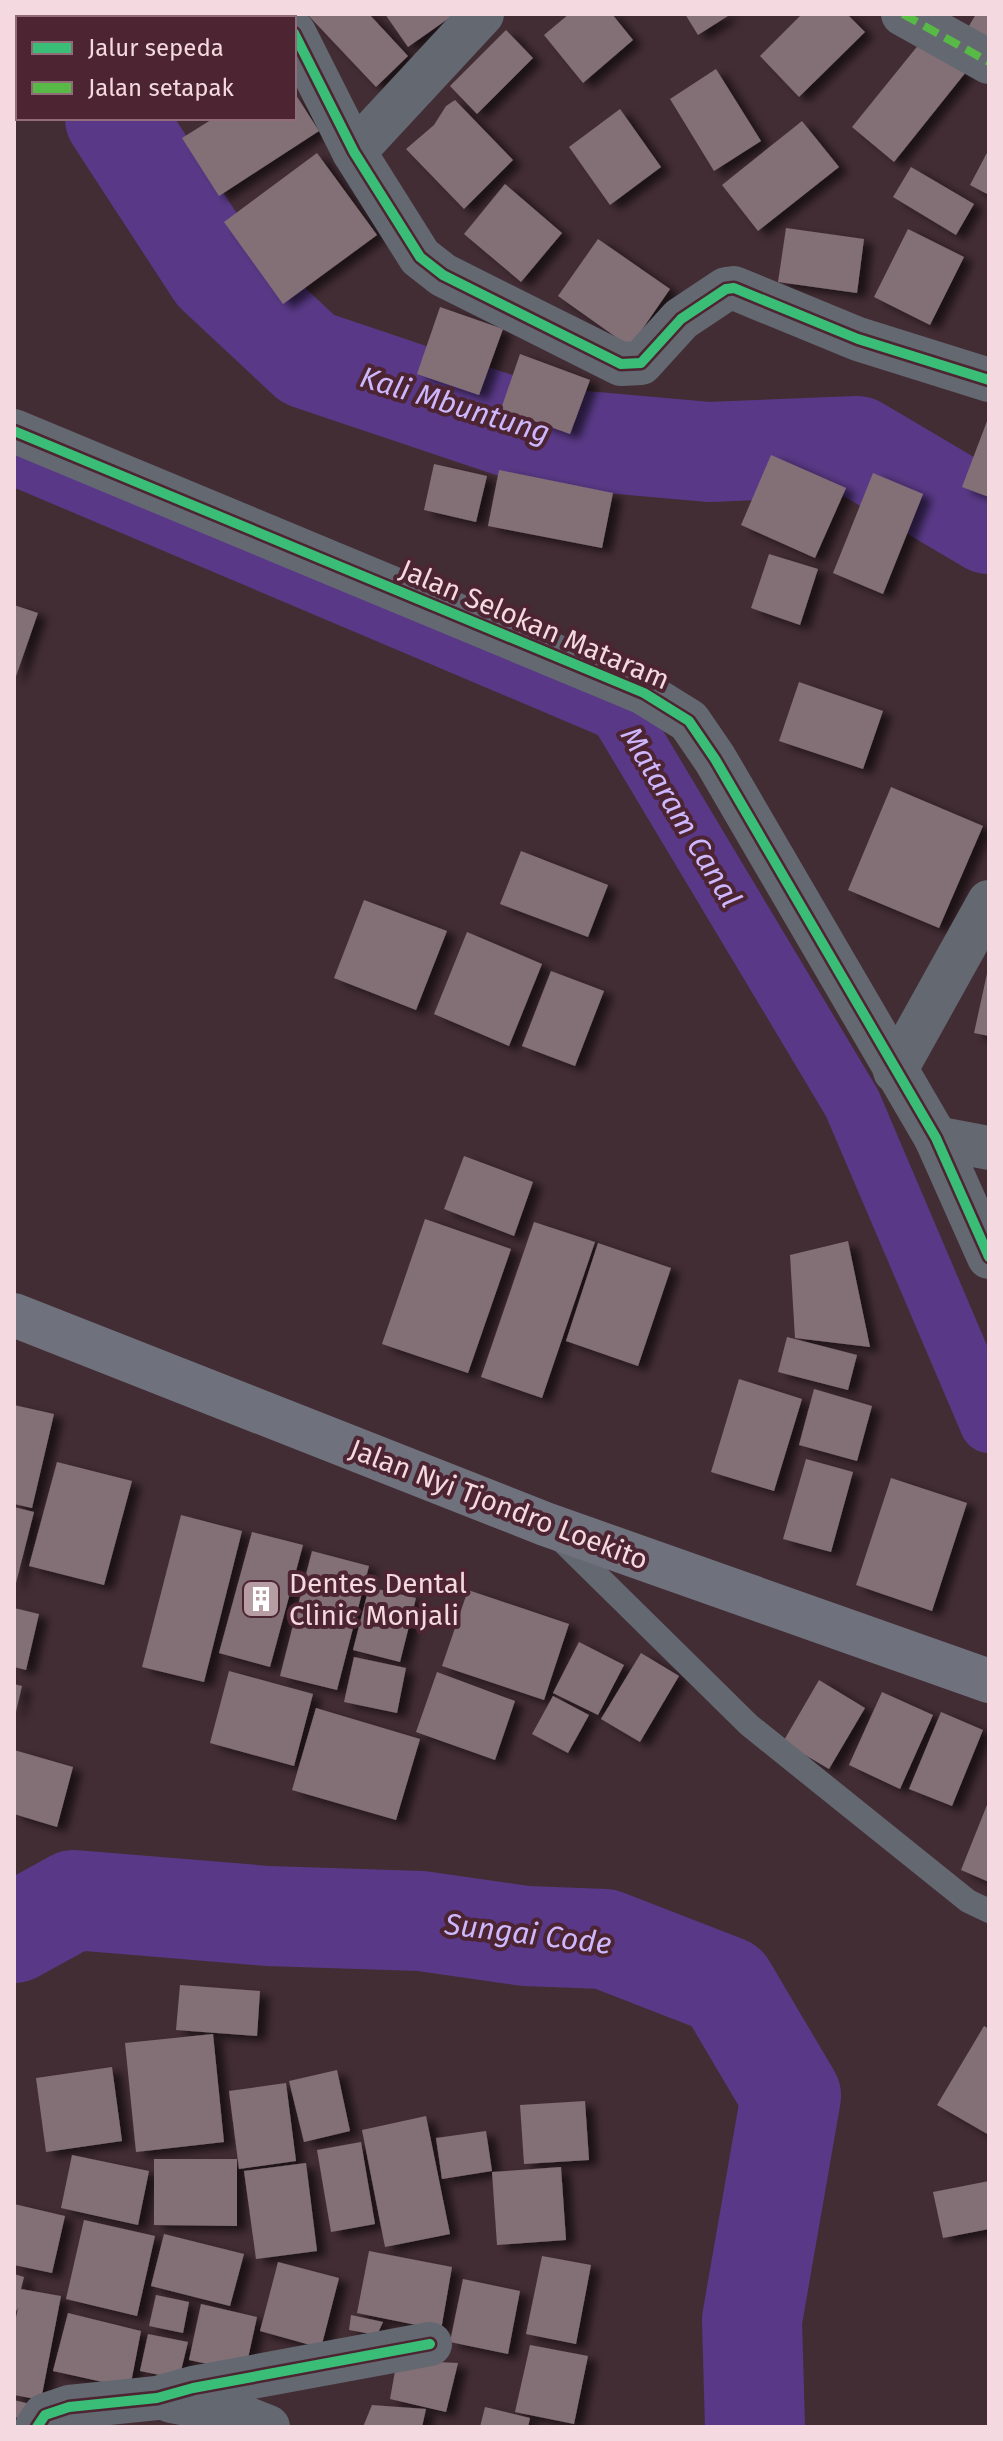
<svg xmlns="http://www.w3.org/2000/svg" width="1003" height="2441" font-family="'Fira Sans',sans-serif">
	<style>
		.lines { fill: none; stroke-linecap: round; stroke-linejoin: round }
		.canal { stroke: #593987; stroke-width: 58 }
		.river { stroke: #593987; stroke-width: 100 }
		.building { fill: #836f76; filter: url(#shadow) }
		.lane { stroke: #646871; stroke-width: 24 }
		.street { stroke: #646871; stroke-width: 44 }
		.primary { stroke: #6f717c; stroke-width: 44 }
		.quiet { stroke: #58b947; stroke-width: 8; stroke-dasharray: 16 8; stroke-linecap: butt }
		.cycleway-casing { stroke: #4c2432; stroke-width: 15 }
		.cycleway { stroke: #3abd76; stroke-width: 10 }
		.labels { text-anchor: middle; stroke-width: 8; stroke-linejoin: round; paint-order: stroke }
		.street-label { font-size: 28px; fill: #f4d9e0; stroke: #4c2432 }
		.poi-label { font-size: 28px; fill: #f4d9e0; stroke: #4c2432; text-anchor: start }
		.water-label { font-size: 30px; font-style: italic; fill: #cdb7fd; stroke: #4c2432 }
	</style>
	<defs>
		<filter id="shadow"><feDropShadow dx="9" dy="5" stdDeviation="4" flood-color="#0009"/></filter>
	</defs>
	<rect width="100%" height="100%" fill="#432d35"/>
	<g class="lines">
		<path class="canal" d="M14,456L618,712L852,1103L989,1424"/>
		<g class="river">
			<path d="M75,14L76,18"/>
			<path d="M115,118L216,273L308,359L540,437L709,452L857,446L989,524"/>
			<path d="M14,1933L74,1900L268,1916L421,1921L526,1936L605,1939L726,1986L791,2096L752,2320L755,2427"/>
		</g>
	</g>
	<g class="building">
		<path d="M134,14H229L231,18H127Z"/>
		<path d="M307,14H369L408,56L376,87Z"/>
		<path d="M385,14H451L452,16L408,47Z"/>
		<path d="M569,14H612L633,40L583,83L544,35Z"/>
		<path d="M685,14H731L698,35Z"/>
		<path d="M802,14H847L865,32L799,97L760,56Z"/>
		<path d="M976,14H989V52L963,36Z"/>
		<path d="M506,30L533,58L477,114L450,86Z"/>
		<path d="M924,38L966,72L894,162L852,127Z"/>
		<path d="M716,69L761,141L714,171L670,99Z"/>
		<path d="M294,92L319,131L219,196L182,138L214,118H294Z"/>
		<path d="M455,100L513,160L464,209L406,149L434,125L446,106Z"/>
		<path d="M620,109L661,167L610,205L569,147Z"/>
		<path d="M802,121L839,167L758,231L722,185Z"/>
		<path d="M989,149V195L970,185Z"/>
		<path d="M317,153L377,235L283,304L224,222Z"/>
		<path d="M911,167L974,204L956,235L893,197Z"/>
		<path d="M505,184L562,233L521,282L464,234Z"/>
		<path d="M786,228L864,239L857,293L778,282Z"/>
		<path d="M908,229L964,257L930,325L874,297Z"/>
		<path d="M598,239L670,289L630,347L558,296Z"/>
		<path d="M440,307L503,329L479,395L417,374Z"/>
		<path d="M520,354L590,380L570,434L501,409Z"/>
		<path d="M989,416V497L962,487Z"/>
		<path d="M771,455L846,488L815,558L741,525Z"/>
		<path d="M434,464L487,476L476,522L424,510Z"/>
		<path d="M499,470L613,493L602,548L488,526Z"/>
		<path d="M873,473L923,494L883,594L833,573Z"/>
		<path d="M769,554L818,569L800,625L751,608Z"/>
		<path d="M14,605L38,613L14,682Z"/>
		<path d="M799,682L883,711L863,769L779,741Z"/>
		<path d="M891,787L983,826L939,928L848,890Z"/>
		<path d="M521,851L608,885L588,937L500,904Z"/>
		<path d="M364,900L447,931L416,1010L334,978Z"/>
		<path d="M467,932L542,964L509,1046L434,1014Z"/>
		<path d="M988,969L989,970V1036L974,1033Z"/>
		<path d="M551,971L604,991L575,1066L522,1046Z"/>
		<path d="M464,1156L533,1182L514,1236L444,1209Z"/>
		<path d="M425,1219L511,1249L468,1373L382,1344Z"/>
		<path d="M534,1222L595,1242L542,1398L481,1377Z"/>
		<path d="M848,1241L870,1347L795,1338L790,1255Z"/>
		<path d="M598,1243L671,1268L638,1366L566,1341Z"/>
		<path d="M787,1337L857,1355L848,1390L778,1372Z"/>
		<path d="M739,1379L802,1399L774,1491L711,1472Z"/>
		<path d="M814,1389L872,1406L857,1461L799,1445Z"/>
		<path d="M14,1405L54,1414L32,1508L14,1504Z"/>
		<path d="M806,1459L853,1472L831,1552L783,1539Z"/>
		<path d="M57,1462L132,1481L104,1585L29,1566Z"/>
		<path d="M891,1478L967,1503L932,1611L856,1585Z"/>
		<path d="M14,1507L34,1512L15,1587H14Z"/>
		<path d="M181,1515L242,1531L204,1682L142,1667Z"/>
		<path d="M252,1532L303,1545L270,1667L219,1653Z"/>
		<path d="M312,1551L369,1566L337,1690L280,1676Z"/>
		<path d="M369,1587L416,1598L400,1662L353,1650Z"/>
		<path d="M468,1590L569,1624L544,1700L442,1666Z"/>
		<path d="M14,1608L39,1614L26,1670L14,1667Z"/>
		<path d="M579,1642L624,1665L598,1715L553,1693Z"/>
		<path d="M641,1653L679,1676L640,1742L601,1719Z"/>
		<path d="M354,1657L406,1668L397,1713L344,1702Z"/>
		<path d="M229,1671L313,1694L294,1766L210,1743Z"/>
		<path d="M437,1672L515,1701L495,1760L416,1732Z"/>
		<path d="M819,1680L865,1708L829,1769L783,1742Z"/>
		<path d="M14,1684L22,1686L15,1716H14Z"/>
		<path d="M882,1692L933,1715L900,1789L849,1765Z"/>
		<path d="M553,1696L589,1715L568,1753L532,1734Z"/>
		<path d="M316,1708L420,1739L396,1820L292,1790Z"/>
		<path d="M941,1712L983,1730L952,1806L909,1789Z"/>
		<path d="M14,1750L73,1767L57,1827L14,1814Z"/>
		<path d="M989,1800V1882L961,1870Z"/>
		<path d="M180,1985L260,1991L257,2036L176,2030Z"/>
		<path d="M984,2026L989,2029V2135L937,2105Z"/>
		<path d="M213,2034L224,2142L136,2152L125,2043Z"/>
		<path d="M112,2067L122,2141L46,2152L36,2078Z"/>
		<path d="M337,2070L350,2131L304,2142L289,2081Z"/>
		<path d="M286,2083L296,2161L239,2169L229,2091Z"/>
		<path d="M585,2101L589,2160L524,2164L520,2105Z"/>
		<path d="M426,2116L450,2234L385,2247L362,2130Z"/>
		<path d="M486,2131L492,2171L442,2179L436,2138Z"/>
		<path d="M361,2142L375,2224L331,2232L317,2150Z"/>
		<path d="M72,2155L149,2171L138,2225L61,2208Z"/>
		<path d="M154,2159H237V2226L154,2225Z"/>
		<path d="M306,2163L317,2251L256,2259L244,2171Z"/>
		<path d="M561,2167L566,2240L497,2245L492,2172Z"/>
		<path d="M989,2181V2229L943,2238L933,2192Z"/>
		<path d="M14,2204L65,2216L52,2273L14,2265Z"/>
		<path d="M84,2220L155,2236L137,2316L66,2299Z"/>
		<path d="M164,2234L244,2254L230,2306L151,2286Z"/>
		<path d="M369,2251L452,2267L441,2330L357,2313Z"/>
		<path d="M542,2256L591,2265L576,2344L526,2334Z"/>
		<path d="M278,2262L339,2278L321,2348L260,2331Z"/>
		<path d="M14,2274L24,2277L21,2289L61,2296L41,2400L14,2395V2327L18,2308L14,2315Z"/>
		<path d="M463,2279L520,2291L508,2354L450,2342Z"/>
		<path d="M156,2295L189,2302L183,2333L149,2326Z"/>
		<path d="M201,2304L257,2317L245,2372L189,2360Z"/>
		<path d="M68,2313L141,2331L130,2388L53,2371Z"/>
		<path d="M351,2315L383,2322L377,2335L349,2330Z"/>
		<path d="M148,2334L188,2342L179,2379L140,2371Z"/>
		<path d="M530,2345L588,2356L574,2424L515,2412Z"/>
		<path d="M397,2360L458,2363L446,2412L390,2399Z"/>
		<path d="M14,2400L42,2407L39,2422L14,2417Z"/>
		<path d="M372,2405L426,2409L422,2427H363Z"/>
		<path d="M485,2407L530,2418L528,2427H480Z"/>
	</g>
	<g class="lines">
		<path class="lane" d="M558,1537L749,1725L968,1901L989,1911"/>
		<g class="street">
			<path d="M903,14L989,62"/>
			<path d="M294,33L354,152L420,257L443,275L621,364L641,363L681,319L726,289L734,288L858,339L989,380"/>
			<path d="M354,152L482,14"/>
			<path d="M14,431L644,693L689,721L715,759L936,1138L989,1257"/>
			<path d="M895,1071L989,902"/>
			<path d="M936,1138L989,1148"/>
			<path d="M171,2401L233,2413L268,2427"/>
			<path d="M37,2427L45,2415L69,2407L157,2398L193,2388L430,2344"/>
		</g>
		<path class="primary" d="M14,1315L545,1524L989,1681"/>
		<path class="quiet" d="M903,14L989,62"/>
		<g class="cycleway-casing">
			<g id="cycleway">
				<path d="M294,33L354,152L420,257L443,275L621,364L641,363L681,319L726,289L734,288L858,339L989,380"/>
				<path d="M14,431L644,693L689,721L715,759L936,1138L989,1257"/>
				<path d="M37,2427L45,2415L69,2407L157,2398L193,2388L430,2344"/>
			</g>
		</g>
		<use href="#cycleway" class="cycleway"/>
	</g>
	<defs>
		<g id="building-square" transform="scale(2)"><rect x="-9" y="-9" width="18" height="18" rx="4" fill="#b69da4" stroke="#4c2432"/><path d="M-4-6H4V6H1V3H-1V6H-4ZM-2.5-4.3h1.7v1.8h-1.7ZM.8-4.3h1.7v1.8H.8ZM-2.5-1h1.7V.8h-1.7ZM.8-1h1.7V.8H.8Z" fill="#fff"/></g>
	</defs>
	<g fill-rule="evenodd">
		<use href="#building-square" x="261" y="1599"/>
	</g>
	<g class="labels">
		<g class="street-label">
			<text transform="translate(535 624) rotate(23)" y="10">Jalan Selokan Mataram</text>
			<text transform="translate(499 1504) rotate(21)" y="10">Jalan Nyi Tjondro Loekito</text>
		</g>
		<g class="poi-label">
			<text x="289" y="1593">Dentes Dental<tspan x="289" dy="32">Clinic Monjali</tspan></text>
		</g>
		<g class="water-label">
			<text transform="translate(455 405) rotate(17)" y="10">Kali Mbuntung</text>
			<text transform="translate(681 817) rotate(59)" y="10">Mataram Canal</text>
			<text transform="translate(528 1934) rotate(7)" y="10">Sungai Code</text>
		</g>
	</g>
	<rect width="1003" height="2441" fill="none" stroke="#f4d9e0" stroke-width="32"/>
	<rect x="16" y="16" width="280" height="104" fill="#4c2432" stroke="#8f6c78" stroke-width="2"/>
	<rect x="32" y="42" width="40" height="12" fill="#3abd76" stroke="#8f6c78" stroke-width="2"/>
	<text x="88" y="56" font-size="24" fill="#f4d9e0">Jalur sepeda</text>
	<rect x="32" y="82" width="40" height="12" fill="#58b947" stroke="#8f6c78" stroke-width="2"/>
	<text x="88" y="96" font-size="24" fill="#f4d9e0">Jalan setapak</text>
</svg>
